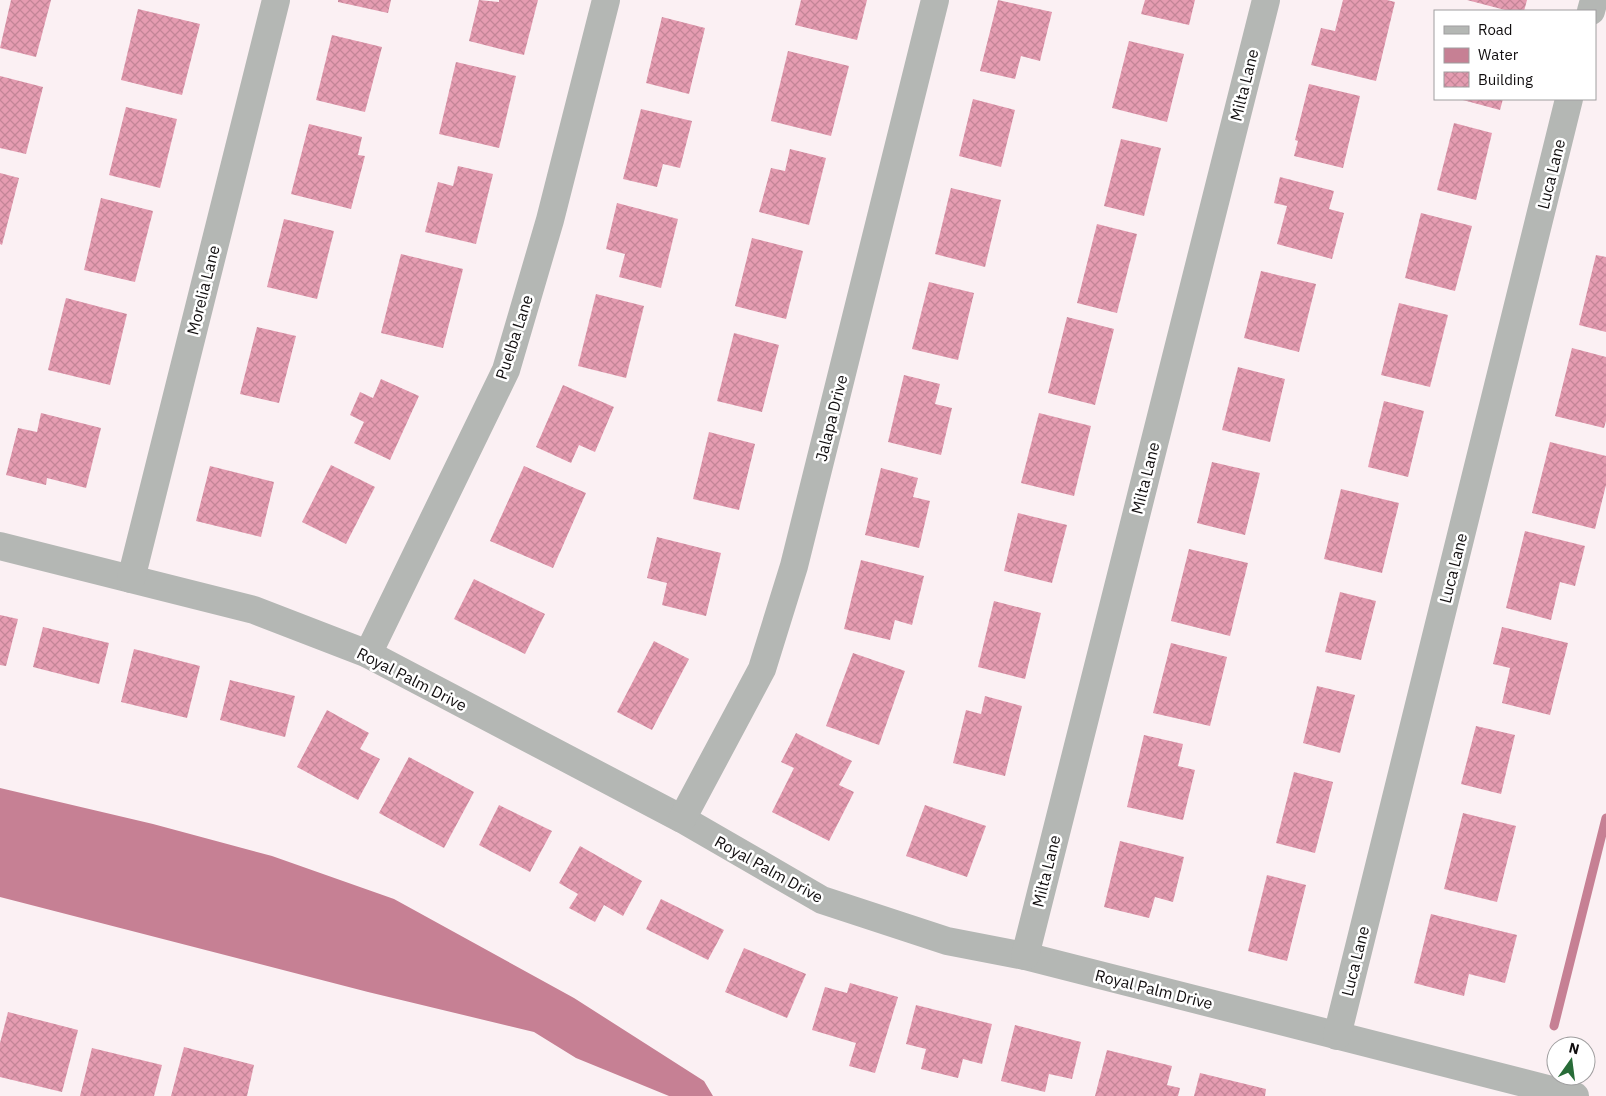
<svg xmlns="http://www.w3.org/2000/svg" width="1606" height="1096" font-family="'IBM Plex Sans',sans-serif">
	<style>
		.water { fill: #c68094 }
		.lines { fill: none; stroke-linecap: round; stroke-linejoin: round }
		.stream { stroke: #c68094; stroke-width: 9 }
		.building { fill: url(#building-cross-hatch) }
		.minor { stroke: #b4b7b4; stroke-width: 28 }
		.labels { text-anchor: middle; stroke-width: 5; stroke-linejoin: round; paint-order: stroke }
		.street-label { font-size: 16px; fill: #100d0e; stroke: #fff }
	</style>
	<defs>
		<pattern id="building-cross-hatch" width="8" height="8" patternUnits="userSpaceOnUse" patternTransform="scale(1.25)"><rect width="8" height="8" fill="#e59cb1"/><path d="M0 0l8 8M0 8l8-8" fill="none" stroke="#c38597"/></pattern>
	</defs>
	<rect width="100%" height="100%" fill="#fbf0f3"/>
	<path class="water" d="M0,788L153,824L272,856L394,899L574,998L704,1081L713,1096H669L576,1058L534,1032L368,992L0,897Z"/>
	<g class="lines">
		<path class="stream" d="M1554,1026L1606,818"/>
	</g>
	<g class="building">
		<path d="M11,0H51L36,57L0,48Z"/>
		<path d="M338,0H391L388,13L338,2Z"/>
		<path d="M479,0L499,2V0H538L524,55L469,41Z"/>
		<path d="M801,0H867L857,40L795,25Z"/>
		<path d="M998,0L1052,12L1040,61L1021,56L1015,79L980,71Z"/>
		<path d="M1145,0H1195L1189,25L1141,14Z"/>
		<path d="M1343,0H1387L1395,2L1376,81L1311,65L1321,28L1335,31Z"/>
		<path d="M1467,0H1527L1524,11H1509Z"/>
		<path d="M138,9L200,24L182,95L121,80Z"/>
		<path d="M662,17L705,28L689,94L646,83Z"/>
		<path d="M332,35L382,47L365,112L316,100Z"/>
		<path d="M1129,41L1184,54L1167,122L1112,108Z"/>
		<path d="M788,51L849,66L831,136L771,121Z"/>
		<path d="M456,62L516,76L499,148L439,134Z"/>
		<path d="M0,76L43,87L26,154L0,148Z"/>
		<path d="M1309,84L1360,96L1343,168L1294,156L1298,141L1295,140Z"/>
		<path d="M973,99L1015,110L1001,167L959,156Z"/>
		<path d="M1459,99H1503L1500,110Z"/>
		<path d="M126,107L177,119L160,188L109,175Z"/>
		<path d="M641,109L692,121L680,168L663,164L657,187L623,179Z"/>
		<path d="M1454,123L1492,133L1476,200L1437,190Z"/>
		<path d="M309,124L362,137L358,155L365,156L351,209L291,194Z"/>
		<path d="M1121,139L1161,148L1144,216L1104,206Z"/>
		<path d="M790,149L826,158L809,225L759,212L771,168L785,171Z"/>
		<path d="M458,166L493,174L476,244L425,232L438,182L453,186Z"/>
		<path d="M0,173L19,178L2,245L0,244Z"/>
		<path d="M1280,177L1334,191L1329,209L1344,213L1332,259L1277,244L1287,206L1274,203Z"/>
		<path d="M951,188L1001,200L985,267L935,254Z"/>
		<path d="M101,198L153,211L135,282L84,270Z"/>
		<path d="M617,203L678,219L661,288L619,277L625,254L606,249Z"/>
		<path d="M1421,213L1472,226L1455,291L1405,278Z"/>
		<path d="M284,219L334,231L317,299L267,287Z"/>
		<path d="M1097,224L1137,234L1117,313L1077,303Z"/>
		<path d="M752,238L803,251L786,319L735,306Z"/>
		<path d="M401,254L463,269L443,348L381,333Z"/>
		<path d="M1596,255L1606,257V332L1579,325Z"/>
		<path d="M1261,271L1316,284L1299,352L1244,338Z"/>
		<path d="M929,282L974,293L958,360L912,349Z"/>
		<path d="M596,294L644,306L626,378L578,366Z"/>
		<path d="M66,298L127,314L110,385L48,370Z"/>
		<path d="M1399,303L1448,315L1430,387L1381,375Z"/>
		<path d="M1067,317L1114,329L1095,405L1048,393Z"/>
		<path d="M257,327L296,336L279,403L240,394Z"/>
		<path d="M734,333L779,345L762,412L717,401Z"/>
		<path d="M1572,348L1606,357V421L1604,428L1555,416Z"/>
		<path d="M1238,367L1285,379L1270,442L1222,430Z"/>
		<path d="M904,375L940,384L935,404L952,408L941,455L888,442Z"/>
		<path d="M381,379L419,396L390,460L354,443L364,422L350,415L360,392L373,398Z"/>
		<path d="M563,385L614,407L595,452L579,445L571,463L536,447Z"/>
		<path d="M1384,401L1424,411L1408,477L1368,467Z"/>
		<path d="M41,413L101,428L86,488L47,478L46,485L6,475L18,428L37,432Z"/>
		<path d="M1039,413L1091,426L1074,496L1021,483Z"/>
		<path d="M709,432L755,444L739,510L693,499Z"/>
		<path d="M1550,442L1606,456V485L1595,529L1532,513Z"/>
		<path d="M1212,462L1260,473L1245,535L1197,523Z"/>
		<path d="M331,465L375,487L346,544L302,522Z"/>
		<path d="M210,466L274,482L261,537L196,521Z"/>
		<path d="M524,466L586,493L553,568L490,541Z"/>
		<path d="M881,468L918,478L913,497L930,501L919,548L865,535Z"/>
		<path d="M1341,489L1399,503L1382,573L1324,559Z"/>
		<path d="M1018,513L1067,525L1052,583L1004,571Z"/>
		<path d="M1525,531L1585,546L1575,586L1560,582L1551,620L1506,608Z"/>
		<path d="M657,537L721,553L706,616L662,605L667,583L647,578Z"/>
		<path d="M1189,549L1248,563L1230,636L1171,621Z"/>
		<path d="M861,560L924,576L912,625L895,620L890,640L844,629Z"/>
		<path d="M474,579L545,614L525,654L454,619Z"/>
		<path d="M1340,592L1376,601L1361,660L1325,652Z"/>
		<path d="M994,601L1041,613L1025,679L978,667Z"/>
		<path d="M0,615L18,619L6,666L0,665Z"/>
		<path d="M43,627L109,643L99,684L33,667Z"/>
		<path d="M1502,627L1568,643L1550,715L1502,703L1510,668L1493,664Z"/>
		<path d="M654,641L689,659L652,730L617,712Z"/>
		<path d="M1171,643L1227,657L1210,726L1153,713Z"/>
		<path d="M134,649L200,666L187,718L121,702Z"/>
		<path d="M853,653L905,671L879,745L826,726Z"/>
		<path d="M230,680L295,696L285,737L220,720Z"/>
		<path d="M1317,686L1355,695L1340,753L1303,743Z"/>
		<path d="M985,696L1022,706L1005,776L953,763L966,710L981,714Z"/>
		<path d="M327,710L369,733L360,749L380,759L358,800L297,767Z"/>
		<path d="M1476,726L1515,735L1501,794L1461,784Z"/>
		<path d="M796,733L852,761L839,785L854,792L829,841L772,812L794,768L781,762Z"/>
		<path d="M1144,735L1183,744L1178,766L1195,770L1183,820L1127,807Z"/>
		<path d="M409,757L474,792L444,848L379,813Z"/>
		<path d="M1294,772L1333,782L1315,853L1276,843Z"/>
		<path d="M499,805L552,831L530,872L479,845Z"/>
		<path d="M925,805L986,826L967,877L906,856Z"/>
		<path d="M1463,813L1516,826L1497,902L1444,889Z"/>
		<path d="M1120,841L1184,857L1173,902L1155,897L1149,918L1104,907Z"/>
		<path d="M580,846L642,881L623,916L604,905L595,922L569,908L578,894L559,883Z"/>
		<path d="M1267,875L1306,885L1287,961L1248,951Z"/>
		<path d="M661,899L724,930L708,960L646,929Z"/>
		<path d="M1431,914L1517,935L1505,983L1469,974L1464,996L1414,983Z"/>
		<path d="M744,948L806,974L787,1018L725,992Z"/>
		<path d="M850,983L898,997L875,1073L849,1066L856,1043L812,1030L825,987L847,993Z"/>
		<path d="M916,1005L992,1024L982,1064L963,1059L958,1078L921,1069L926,1049L906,1044Z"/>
		<path d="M8,1012L78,1030L62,1092L0,1077V1043Z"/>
		<path d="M1015,1025L1081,1042L1072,1079L1049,1074L1045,1092L1001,1081Z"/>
		<path d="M184,1047L254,1065L247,1096H171Z"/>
		<path d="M92,1048L162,1065L154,1096H80Z"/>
		<path d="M1107,1050L1172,1066L1167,1085L1180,1088L1178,1096H1095Z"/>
		<path d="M1200,1073L1266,1089L1265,1096H1194Z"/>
	</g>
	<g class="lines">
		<g class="minor">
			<path d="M1591,11L1594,0"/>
			<path d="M0,546L254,610L368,654L682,819L822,900L947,941L1025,956L1575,1096"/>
			<path d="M131,579L276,0"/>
			<path d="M368,654L506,370L550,220L606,0"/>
			<path d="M682,819L762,669L794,566L935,0"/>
			<path d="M1025,956L1266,0"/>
			<path d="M1337,1036L1569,99"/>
		</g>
	</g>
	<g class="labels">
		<g class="street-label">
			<text transform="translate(1244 85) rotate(-76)" y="6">Milta Lane</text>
			<text transform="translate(1551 174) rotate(-76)" y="6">Luca Lane</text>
			<text transform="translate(203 290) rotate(-76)" y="6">Morelia Lane</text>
			<text transform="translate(514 337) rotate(-72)" y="6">Puelba Lane</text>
			<text transform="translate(831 418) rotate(-76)" y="6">Jalapa Drive</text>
			<text transform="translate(1145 478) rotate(-76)" y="6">Milta Lane</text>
			<text transform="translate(1453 568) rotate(-76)" y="6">Luca Lane</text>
			<text transform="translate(412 679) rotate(27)" y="6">Royal Palm Drive</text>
			<text transform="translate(769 869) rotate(29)" y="6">Royal Palm Drive</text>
			<text transform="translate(1046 871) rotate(-76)" y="6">Milta Lane</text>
			<text transform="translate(1355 961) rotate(-76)" y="6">Luca Lane</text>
			<text transform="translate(1154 989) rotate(14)" y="6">Royal Palm Drive</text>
		</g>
	</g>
	<rect x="1434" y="10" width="162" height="90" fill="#ffffff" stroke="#9f9e9f"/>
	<rect x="1444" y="26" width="25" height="8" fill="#b4b7b4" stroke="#9f9e9f"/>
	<text x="1478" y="35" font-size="15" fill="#100d0e">Road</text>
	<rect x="1444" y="48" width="25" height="15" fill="#c68094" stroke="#9f9e9f"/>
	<text x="1478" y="60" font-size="15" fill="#100d0e">Water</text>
	<rect x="1444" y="72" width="25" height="15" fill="url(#building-cross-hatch)" stroke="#9f9e9f"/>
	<text x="1478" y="85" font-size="15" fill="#100d0e">Building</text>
	<g transform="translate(1571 1061) rotate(14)"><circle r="24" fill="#ffffff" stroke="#9f9e9f"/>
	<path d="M0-4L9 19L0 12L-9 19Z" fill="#286c38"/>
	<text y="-8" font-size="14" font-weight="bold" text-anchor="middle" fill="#100d0e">N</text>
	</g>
</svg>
